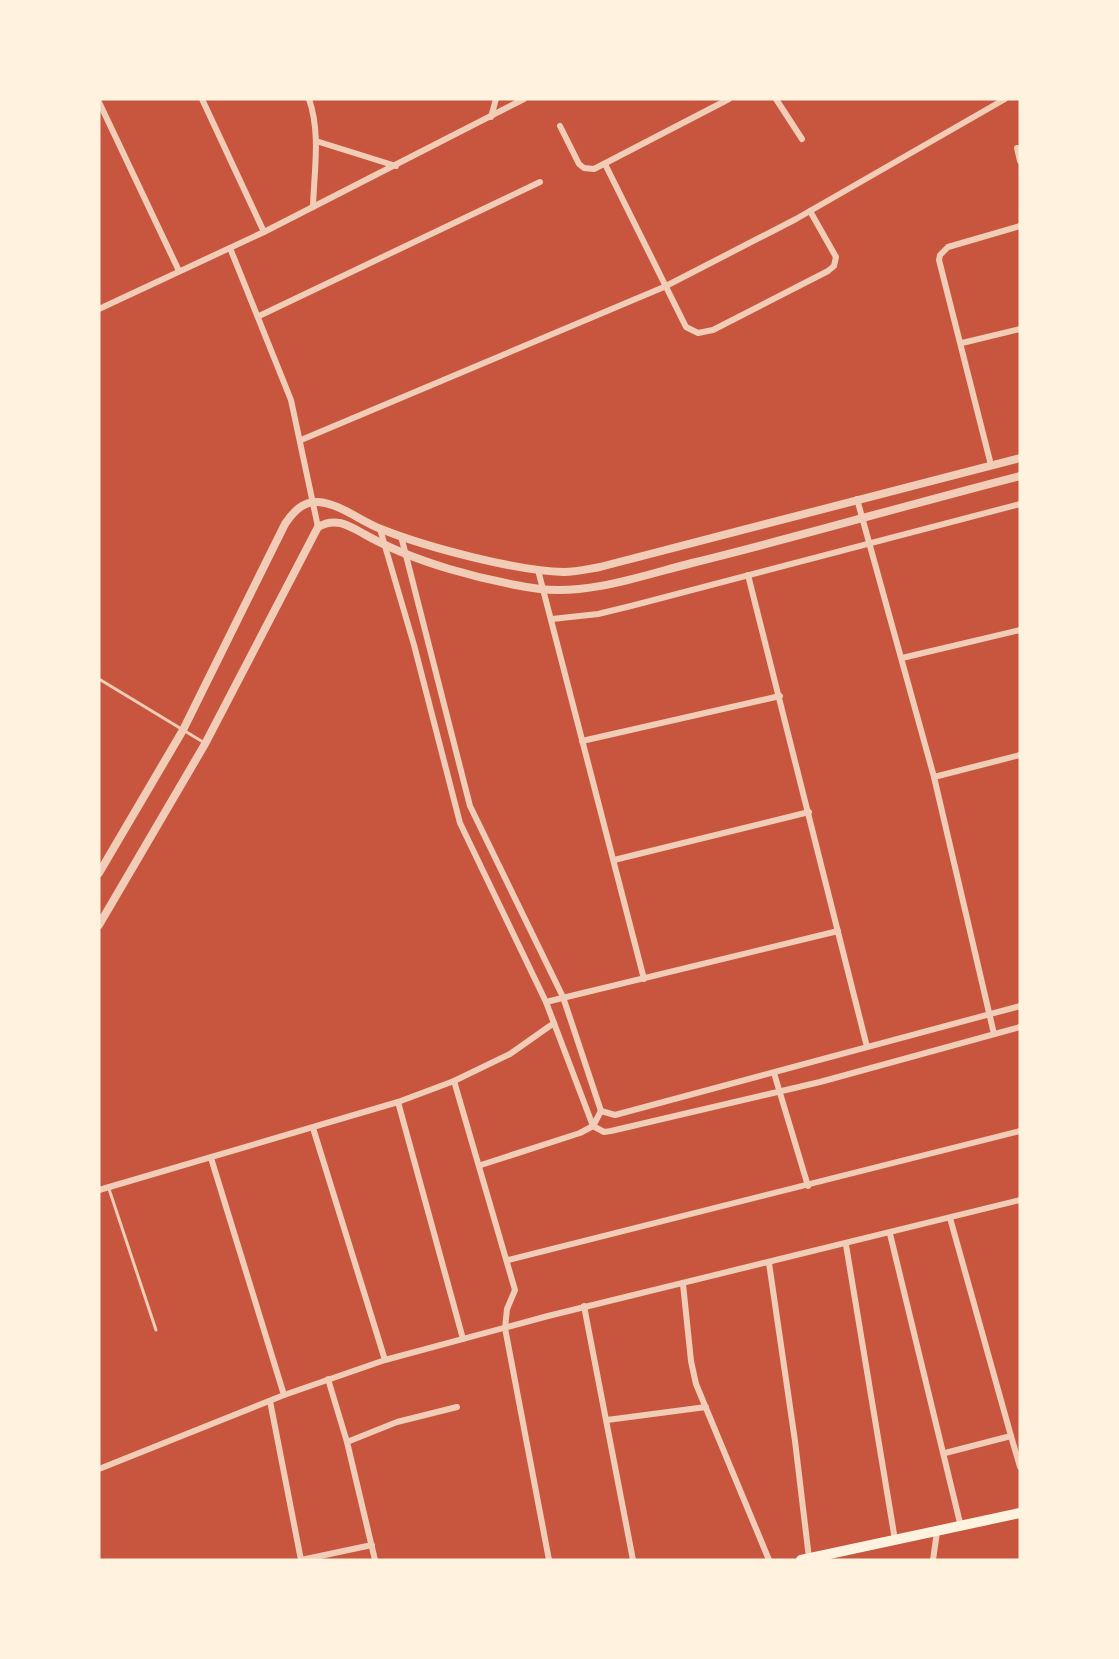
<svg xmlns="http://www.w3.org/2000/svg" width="1119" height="1659" font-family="'Noto Sans',sans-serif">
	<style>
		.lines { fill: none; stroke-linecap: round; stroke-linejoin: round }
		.service { stroke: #f1ccb7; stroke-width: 3 }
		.minor { stroke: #f1ccb7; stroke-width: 6 }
		.tertiary { stroke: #f1ccb7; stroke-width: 8 }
		.trunk { stroke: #fff3e0; stroke-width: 10 }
	</style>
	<rect width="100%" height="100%" fill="#c8553d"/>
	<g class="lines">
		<g class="service">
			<path d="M99,679L203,742"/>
			<path d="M109,1189L156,1330"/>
		</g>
		<g class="minor">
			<path d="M202,99L264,232"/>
			<path d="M309,99C321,133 314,172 313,207"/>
			<path d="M776,99L802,139"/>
			<path d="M99,102L179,271"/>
			<path d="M491,117L496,99"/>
			<path d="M560,126L579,164L584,168L594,169L729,99"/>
			<path d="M316,141L396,166"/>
			<path d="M1017,148L1020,161"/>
			<path d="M605,164L686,327L698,333L713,330L828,271L834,266L836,257L810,211"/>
			<path d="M230,248L291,400L318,527"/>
			<path d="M99,309L264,232L524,99"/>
			<path d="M259,316L540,182"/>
			<path d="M962,343L1020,329"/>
			<path d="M301,440L664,287L796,219L1005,99"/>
			<path d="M991,465L939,260L940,255L948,247L1020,226"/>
			<path d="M857,499L934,777L994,1034"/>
			<path d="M380,529L414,645L460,823L546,1002L593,1126L604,1132L611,1131L820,1082L1020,1027"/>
			<path d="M401,536L470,806L563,997L601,1111L615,1115L1020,1006"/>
			<path d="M538,570L644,979"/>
			<path d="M748,575L867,1047"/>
			<path d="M552,619L598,614L631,606L1020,504"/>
			<path d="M902,658L1020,630"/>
			<path d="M582,741L780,696"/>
			<path d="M934,777L1020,755"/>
			<path d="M614,860L809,812"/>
			<path d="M546,1002L838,931"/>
			<path d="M774,1073L808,1186"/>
			<path d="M454,1081L515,1290L507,1309L505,1328L549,1560"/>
			<path d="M398,1102L463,1339"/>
			<path d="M313,1128L385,1360"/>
			<path d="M481,1165L580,1133L593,1126L601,1111"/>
			<path d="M99,1190L398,1102L454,1081L510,1054L554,1023"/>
			<path d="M890,1234L961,1527"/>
			<path d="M846,1245L895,1540"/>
			<path d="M508,1260L1020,1131"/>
			<path d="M769,1263L795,1441L809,1558"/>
			<path d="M683,1284L691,1361L696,1384L769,1560"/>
			<path d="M584,1306L633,1560"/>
			<path d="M328,1379L347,1442L375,1560"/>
			<path d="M284,1395L385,1360L548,1316L1020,1200"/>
			<path d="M270,1401L301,1560L372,1545"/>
			<path d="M607,1420L706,1407"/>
			<path d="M1011,1436L1020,1467"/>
			<path d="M347,1442L397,1422L457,1407"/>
			<path d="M945,1453L1011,1436L950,1218"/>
			<path d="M99,1469L284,1395L211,1158"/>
			<path d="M933,1560L937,1532"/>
		</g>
		<g class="tertiary">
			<path d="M99,873L183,730L285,524C293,512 303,501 318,502C339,503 362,522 381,529C426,547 516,571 564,572C576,572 588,569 600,567L1020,458"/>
			<path d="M99,925L205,744L318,527C335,517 348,525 364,534C413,562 484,581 540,589C590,595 644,575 692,563C802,536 910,504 1020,476"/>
		</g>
		<path class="trunk" d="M801,1560L1020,1513"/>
	</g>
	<rect width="1119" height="1659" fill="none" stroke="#fff3e0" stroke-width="201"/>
</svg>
